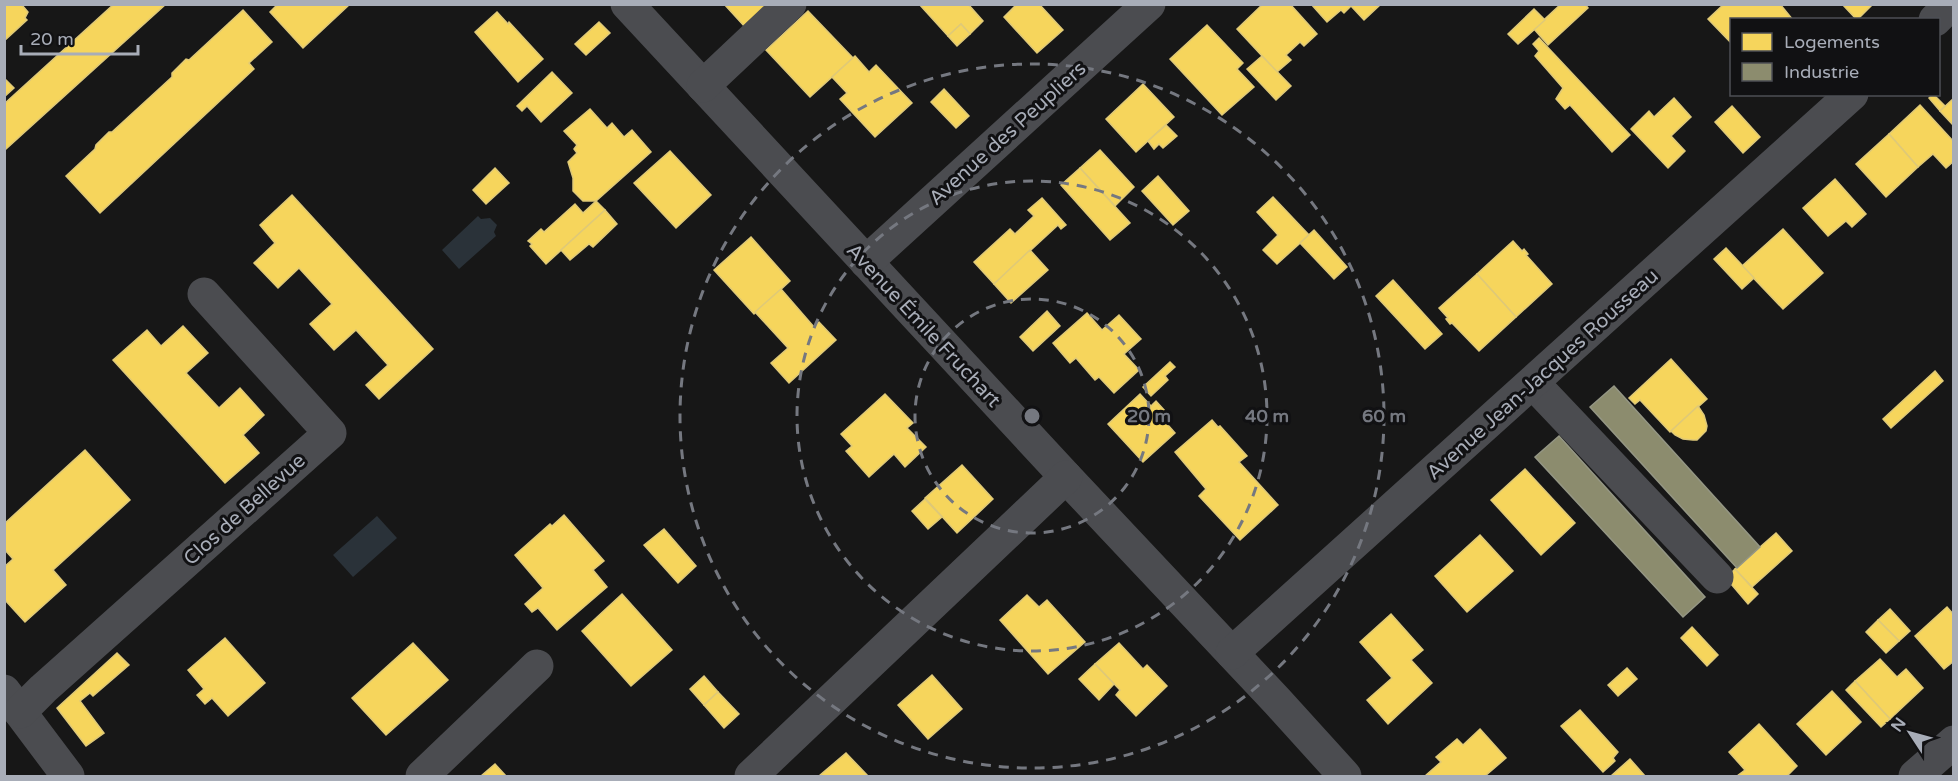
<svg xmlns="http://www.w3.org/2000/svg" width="1958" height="781" font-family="'Varela Round',sans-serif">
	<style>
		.water { fill: #2a3239 }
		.homes { fill: #f6d55c; stroke: #dfc978; stroke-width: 1.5 }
		.industry { fill: #8c8c6e; stroke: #949684; stroke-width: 1.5 }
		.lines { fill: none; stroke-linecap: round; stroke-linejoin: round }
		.minor { stroke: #4b4c50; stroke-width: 33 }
		.ring { fill: none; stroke: #757880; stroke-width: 3; stroke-dasharray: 10 8 }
		.labels { text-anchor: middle; stroke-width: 6; stroke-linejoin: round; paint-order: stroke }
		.street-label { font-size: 20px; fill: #a8adb8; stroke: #111113 }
		.centre { fill: #757880; stroke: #111113; stroke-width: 3 }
		.ring-label { font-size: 18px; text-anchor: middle; font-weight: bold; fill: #757880; stroke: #111113; stroke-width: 6; stroke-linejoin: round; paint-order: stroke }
	</style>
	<rect width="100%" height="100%" fill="#171717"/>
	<g class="water">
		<path d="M478,216L481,219L490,218L497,225L494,232L496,236L459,269L442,250Z"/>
		<path d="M377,516L397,538L353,577L333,555Z"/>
	</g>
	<g class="homes">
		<path d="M4,4L22,5L28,12L25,18L27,20L4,41Z"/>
		<path d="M114,4H166L6,149L4,147V104Z"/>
		<path d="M278,4H350L303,48L270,12Z"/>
		<path d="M724,4H769L745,27Z"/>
		<path d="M919,4H968L983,21L970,34L961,24L948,36Z"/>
		<path d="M1017,4H1039L1063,30L1037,53L1004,17Z"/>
		<path d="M1263,4H1290L1317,34L1304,46L1300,42L1286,55L1291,60L1277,72L1237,29Z"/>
		<path d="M1311,4H1381L1364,20L1351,6L1344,13L1341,10L1327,22Z"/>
		<path d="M1561,4H1585L1588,8L1548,45L1534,29Z"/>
		<path d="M1724,4H1780L1793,20H1732V44L1708,19Z"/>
		<path d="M1842,4H1873L1857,20Z"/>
		<path d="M1534,9L1545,20L1518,44L1508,34Z"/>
		<path d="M243,10L272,42L249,63L254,69L100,213L66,176L95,149L96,145L109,132H112L172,77V73L186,59L189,60Z"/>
		<path d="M808,11L853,58L810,97L766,50Z"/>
		<path d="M497,12L508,24L509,22L543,59L518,82L475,32Z"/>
		<path d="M599,22L610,33L586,55L575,44Z"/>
		<path d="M961,24L970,34L957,46L948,36Z"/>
		<path d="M1207,25L1243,63L1237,69L1254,87L1222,115L1170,59Z"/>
		<path d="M1539,38L1630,135L1612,152L1570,105L1565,109L1556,99L1563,88L1535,56L1539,51L1533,44Z"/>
		<path d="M855,56L869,72L876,65L912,103L875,137L840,99L847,93L832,77Z"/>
		<path d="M1262,56L1291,86L1276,100L1247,69Z"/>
		<path d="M552,72L572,93L541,122L527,106L522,111L517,106Z"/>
		<path d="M4,78L14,88L4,97Z"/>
		<path d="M1143,84L1174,117L1136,152L1106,119Z"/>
		<path d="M944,89L969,116L956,128L931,102Z"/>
		<path d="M1933,94L1945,106L1940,111L1929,98Z"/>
		<path d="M1674,98L1691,117L1671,136L1685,151L1668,168L1631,129L1649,111L1654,117Z"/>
		<path d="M1954,98V126L1940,111Z"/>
		<path d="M1920,105L1954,142V161L1946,168L1933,154L1918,167L1889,134Z"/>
		<path d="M1732,106L1760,137L1743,153L1715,122Z"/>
		<path d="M590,109L607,128L612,123L624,137L632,130L651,152L596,201H583L573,191V178L568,162L577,153L574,149L577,145L564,131Z"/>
		<path d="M1166,125L1177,136L1163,148L1159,144L1154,149L1148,141Z"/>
		<path d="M1889,134L1918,167L1886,197L1856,164Z"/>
		<path d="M1100,150L1134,187L1115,206L1080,168Z"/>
		<path d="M670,151L711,195L676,228L634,183Z"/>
		<path d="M495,168L509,183L486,204L473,190Z"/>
		<path d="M1080,168L1130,223L1110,240L1061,185Z"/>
		<path d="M1158,176L1189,211L1173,225L1142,191Z"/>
		<path d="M1835,179L1866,214L1852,227L1846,221L1828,236L1803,208Z"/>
		<path d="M292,195L433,349L379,399L366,385L388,365L356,330L334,350L310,324L332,304L299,268L278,288L254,263L275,243L260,225Z"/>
		<path d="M1273,197L1309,235L1277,264L1263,250L1278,235L1257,212Z"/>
		<path d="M1042,198L1066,225L1061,229L1058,225L994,284L974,262L1010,229L1015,234L1034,216L1028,210Z"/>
		<path d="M596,201L605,210L546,264L530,246L532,244L528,241L541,229L544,232L575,204L583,213Z"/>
		<path d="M605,210L617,224L593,247L589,244L570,260L561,250Z"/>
		<path d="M1783,229L1823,273L1783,309L1742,266Z"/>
		<path d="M1314,230L1347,267L1334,279L1300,243Z"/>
		<path d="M751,237L790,281L754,314L714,270Z"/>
		<path d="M1513,241L1522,251L1524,249L1528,254L1526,255L1552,284L1516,317L1477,274Z"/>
		<path d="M1726,248L1754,278L1742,289L1714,259Z"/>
		<path d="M1030,250L1048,270L1011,303L994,284Z"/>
		<path d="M1477,274L1516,317L1479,351L1452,323L1450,324L1446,319L1448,318L1439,308Z"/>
		<path d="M1393,280L1442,334L1425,349L1376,296Z"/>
		<path d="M781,289L814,327L819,322L836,340L789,383L771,363L788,348L755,312Z"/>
		<path d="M1047,311L1060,326L1033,351L1020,337Z"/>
		<path d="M1087,313L1102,330L1119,315L1141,339L1124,354L1139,370L1114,393L1099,377L1095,380L1076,358L1070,363L1053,343Z"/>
		<path d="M183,326L208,353L186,373L219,408L240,388L264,415L243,435L259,453L225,483L113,360L147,330L161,346Z"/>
		<path d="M1671,359L1707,399L1670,432L1640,400L1635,404L1629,398Z"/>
		<path d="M1170,362L1175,367L1165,376L1168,380L1151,396L1143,387Z"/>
		<path d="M1935,371L1943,381L1891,428L1883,419Z"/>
		<path d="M885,394L913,423L907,428L926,447L905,467L894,454L869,477L846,451L852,446L841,434Z"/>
		<path d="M1140,394L1151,406L1156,401L1165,411L1160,416L1175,433L1143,462L1108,424Z"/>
		<path d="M1698,406L1704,415L1707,426L1706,431L1697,440H1693L1683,439L1675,435L1671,431Z"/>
		<path d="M1212,420L1218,427L1220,426L1247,456L1239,462L1278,505L1240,540L1199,496L1206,489L1175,452Z"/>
		<path d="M85,450L130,500L53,570L66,585L25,622L4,599V567L13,559L4,549V524Z"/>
		<path d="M962,465L993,499L957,533L925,498Z"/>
		<path d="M1525,469L1575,523L1541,555L1491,500Z"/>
		<path d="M925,499L942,517L928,529L912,511Z"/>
		<path d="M564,515L604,561L593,570L607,587L557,630L538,608L532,612L525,604L543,588L515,555L550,524L552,526Z"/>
		<path d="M664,529L696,566L678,583L644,545Z"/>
		<path d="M1776,533L1792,551L1752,587L1735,569Z"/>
		<path d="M1480,535L1513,571L1467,612L1435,576Z"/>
		<path d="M1735,569L1758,594L1748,604L1726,578Z"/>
		<path d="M622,594L672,650L631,686L582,631Z"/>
		<path d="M1027,595L1039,607L1047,600L1085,642L1048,674L1000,620Z"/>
		<path d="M1947,607L1954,615V661L1944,669L1915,636Z"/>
		<path d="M1890,609L1910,631L1899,641L1878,620Z"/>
		<path d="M1391,614L1423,650L1411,660L1432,683L1388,724L1367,700L1392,678L1360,642Z"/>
		<path d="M1878,620L1899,641L1886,653L1866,632Z"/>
		<path d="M1692,627L1718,655L1707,666L1681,638Z"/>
		<path d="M225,638L265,683L228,716L212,698L205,704L197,695L204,689L188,670Z"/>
		<path d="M413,643L448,680L386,735L352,698Z"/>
		<path d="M1119,643L1143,669L1147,665L1167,686L1136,716L1116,695L1120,690L1095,664Z"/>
		<path d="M117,653L129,665L93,696L90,693L80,701L104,733L86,746L57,708Z"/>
		<path d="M1880,659L1897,677L1906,669L1923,688L1890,719L1855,681Z"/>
		<path d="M1095,664L1114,684L1099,700L1079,679Z"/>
		<path d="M1627,668L1637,679L1618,696L1608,685Z"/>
		<path d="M932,675L962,709L928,739L898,705Z"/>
		<path d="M704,676L718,692L704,705L690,689Z"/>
		<path d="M1855,681L1890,719L1881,727L1846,690Z"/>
		<path d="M1832,691L1861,722L1826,755L1797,724Z"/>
		<path d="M718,692L739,714L724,728L704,705Z"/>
		<path d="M1580,710L1618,752L1613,758L1615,761L1603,772L1561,726Z"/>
		<path d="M1759,724L1797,766L1787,776H1737L1745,770L1729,752Z"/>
		<path d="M1480,729L1506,758L1485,776H1425L1441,762L1436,757L1457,739L1463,745Z"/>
		<path d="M846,753L868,776H819Z"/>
		<path d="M1630,759L1645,776H1611Z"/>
		<path d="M495,764L506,776H481Z"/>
	</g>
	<g class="industry">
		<path d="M1614,386L1760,547L1737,568L1590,407Z"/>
		<path d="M1559,436L1705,597L1683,617L1535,457Z"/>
	</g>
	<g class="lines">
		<g class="minor">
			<path d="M627,4L1066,477L1277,701L1345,776"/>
			<path d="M1935,20L1951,4"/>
			<path d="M703,86L790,4"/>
			<path d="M866,262L1149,4"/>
			<path d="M1533,383L1717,577"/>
			<path d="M1232,653L1852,94"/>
			<path d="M4,691L68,776"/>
			<path d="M20,712L43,689L330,433L204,294"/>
			<path d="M422,776L537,666"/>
			<path d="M751,776L1066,477"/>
			<path d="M1915,776L1954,742"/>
		</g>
	</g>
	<g class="ring">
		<circle cx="1032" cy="416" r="117"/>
		<circle cx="1032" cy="416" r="235"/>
		<circle cx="1032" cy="416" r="352"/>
	</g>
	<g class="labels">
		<g class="street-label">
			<text transform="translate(1007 133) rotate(-42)" y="7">Avenue des Peupliers</text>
			<text transform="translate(924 325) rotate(47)" y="7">Avenue Émile Fruchart</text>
			<text transform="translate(1542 374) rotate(-42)" y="7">Avenue Jean-Jacques Rousseau</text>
			<text transform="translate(244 509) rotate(-42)" y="7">Clos de Bellevue</text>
		</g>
	</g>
	<circle cx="1032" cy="416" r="9" class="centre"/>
	<g class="ring-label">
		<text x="1149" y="422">20 m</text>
		<text x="1267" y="422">40 m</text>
		<text x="1384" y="422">60 m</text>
	</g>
	<rect width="1958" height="781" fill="none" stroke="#a8adb8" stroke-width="12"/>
	<rect x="1730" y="18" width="210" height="78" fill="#111113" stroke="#4d4f55" stroke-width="1.5"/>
	<rect x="1742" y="33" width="30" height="18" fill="#f6d55c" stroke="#4d4f55" stroke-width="1.5"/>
	<text x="1784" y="48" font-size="18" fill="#a8adb8">Logements</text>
	<rect x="1742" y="63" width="30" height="18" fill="#8c8c6e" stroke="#4d4f55" stroke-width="1.5"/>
	<text x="1784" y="78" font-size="18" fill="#a8adb8">Industrie</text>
	<g transform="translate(1910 733) rotate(306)" stroke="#111113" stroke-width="4.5" paint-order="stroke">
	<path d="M0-4.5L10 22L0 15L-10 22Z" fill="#a8adb8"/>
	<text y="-9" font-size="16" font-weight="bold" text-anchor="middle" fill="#a8adb8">N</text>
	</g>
	<path d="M21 45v9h117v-9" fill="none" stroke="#a8adb8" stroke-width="3"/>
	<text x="30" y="45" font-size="18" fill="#a8adb8" stroke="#111113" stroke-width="4.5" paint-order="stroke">20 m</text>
</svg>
